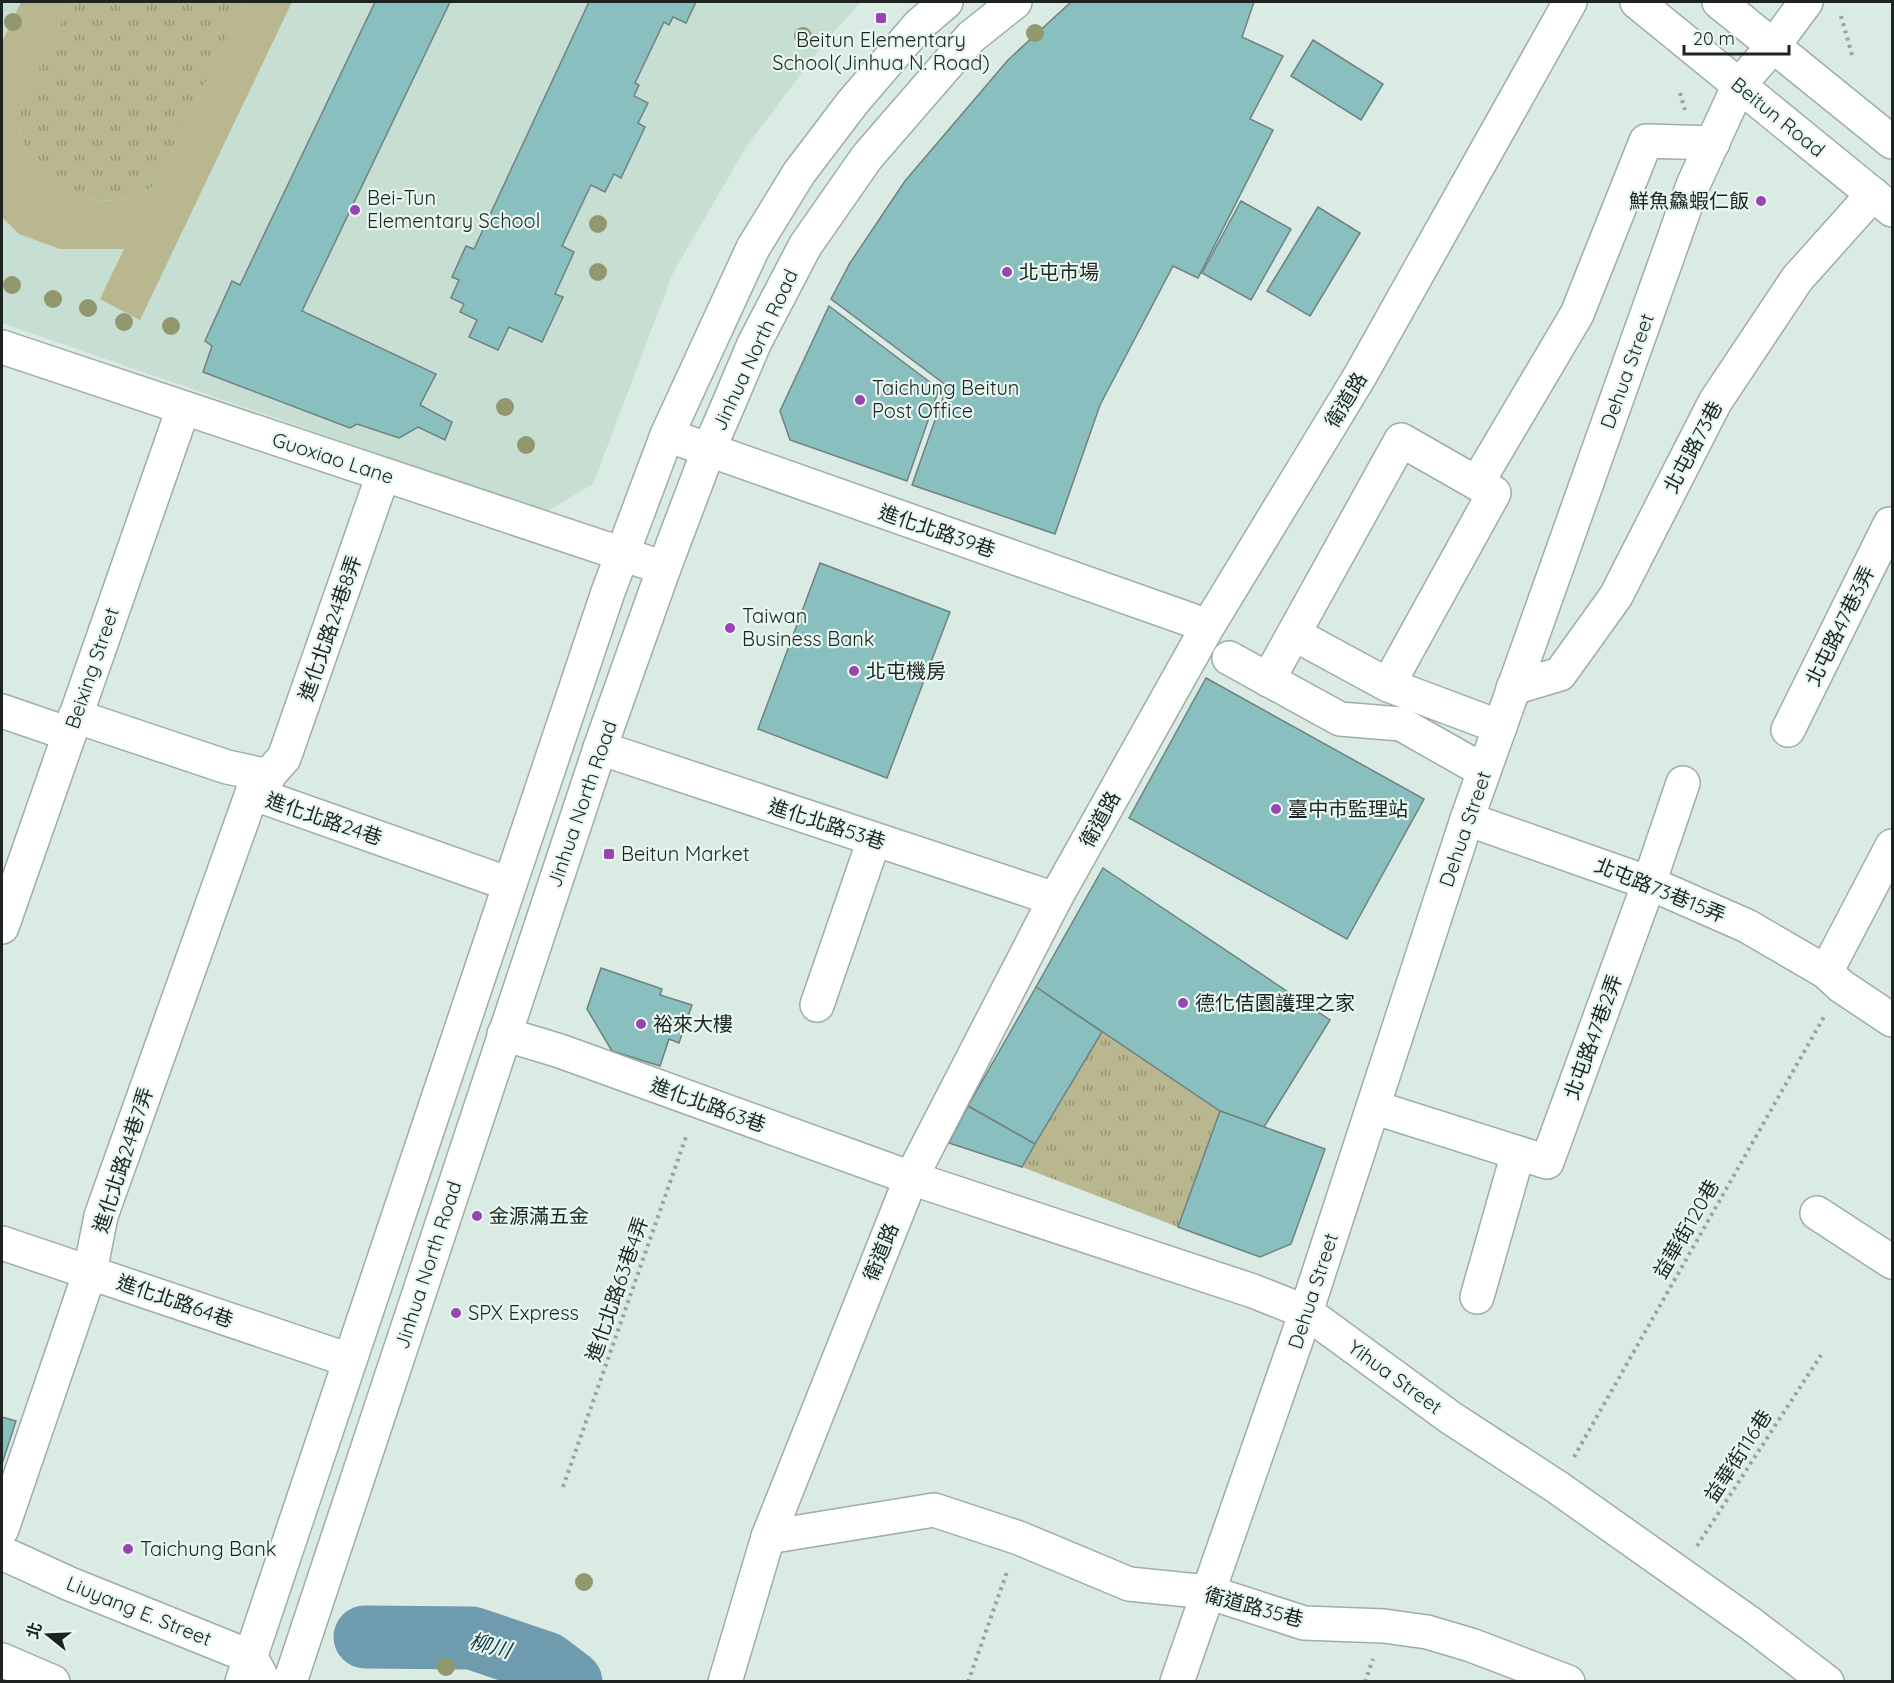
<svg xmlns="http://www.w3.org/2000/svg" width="1894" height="1683" font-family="Quicksand,'Noto Sans TC',sans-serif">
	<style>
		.built { fill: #c7ded3 }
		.grass { fill: url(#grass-tufts) }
		.pitch { fill: #b9b78f }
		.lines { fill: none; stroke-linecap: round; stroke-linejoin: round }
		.river { stroke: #6f9bae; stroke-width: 63 }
		.building { fill: #8abfbf; stroke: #708181; stroke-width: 1.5 }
		.minor-casing { stroke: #9eada6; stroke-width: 36 }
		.major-casing { stroke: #9eada6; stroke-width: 36 }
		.path { stroke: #97a49e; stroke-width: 4; stroke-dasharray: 3 4.5; stroke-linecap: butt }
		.minor { stroke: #fff; stroke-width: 33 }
		.major { stroke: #fff; stroke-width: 33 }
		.tree { fill: #92976d }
		.poi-dot { fill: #9845b3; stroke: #e8f8f0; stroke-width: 2 }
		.labels { text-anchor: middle; stroke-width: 4.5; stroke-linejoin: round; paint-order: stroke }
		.poi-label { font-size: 20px; fill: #1d2320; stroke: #e8f8f0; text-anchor: start }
		.street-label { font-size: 20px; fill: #1d2320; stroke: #e8f8f0 }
		.water-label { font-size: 21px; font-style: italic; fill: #0f3847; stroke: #e8f8f0 }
	</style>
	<defs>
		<pattern id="grass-tufts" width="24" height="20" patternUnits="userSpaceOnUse" patternTransform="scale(1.5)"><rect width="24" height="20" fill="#b9b78f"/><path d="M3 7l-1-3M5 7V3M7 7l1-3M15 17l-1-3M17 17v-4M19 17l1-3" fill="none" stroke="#969474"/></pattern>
	</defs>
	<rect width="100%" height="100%" fill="#daebe3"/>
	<path class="built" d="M2,2H861L824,43L746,147L673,273L593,484L546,512L2,323Z"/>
	<g class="grass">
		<path d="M71,2H245L154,186C147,190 141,195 134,197C99,207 55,196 34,165C25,151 20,134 15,118Z"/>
		<path d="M1102,1032L1220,1111L1178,1227L1022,1167Z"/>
	</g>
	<path class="pitch" d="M21,2H71L15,118C20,134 25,151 34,165C55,196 99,207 134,197C141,195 148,190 154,186L245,2H292L140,320L100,299L124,249H60L19,234L2,217V42Z"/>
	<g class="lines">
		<path class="river" d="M365,1637L472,1638L546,1663L571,1682"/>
	</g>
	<g class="building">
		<path d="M375,2H450L302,311L436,374L420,405L452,422L445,440L418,427L399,438L357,424L350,428L203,372L212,346L205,341L232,281L240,285Z"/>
		<path d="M589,2H696L686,23L673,17L669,25L664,22L635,83L639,85L634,96L648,103L638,123L645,127L621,178L614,174L605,192L591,185L562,246L574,252L555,294L563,297L542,342L509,327L498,350L469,337L477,320L460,312L464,304L451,298L459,280L452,277L466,246L474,249Z"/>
		<path d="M1071,2H1254L1242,37L1283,56L1250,119L1273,130L1198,278L1173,266L1100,405L1055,534L912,485L947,386L831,299L850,263L905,181L1008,60Z"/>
		<path d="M1313,40L1383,84L1361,120L1291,76Z"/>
		<path d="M1241,201L1291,229L1251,300L1202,273Z"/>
		<path d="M1318,207L1360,233L1310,316L1267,291Z"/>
		<path d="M829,306L939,389L907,481L790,440L780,411Z"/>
		<path d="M820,563L950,612L887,778L758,729Z"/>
		<path d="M1206,678L1424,799L1347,939L1129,818Z"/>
		<path d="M1103,868L1330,1020L1264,1127L1220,1111L1036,987Z"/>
		<path d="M601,968L662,989L660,995L692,1005L679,1043L669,1039L660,1066L612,1051L587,1009Z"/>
		<path d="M1036,987L1102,1032L1035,1144L968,1106Z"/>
		<path d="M968,1106L1035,1144L1022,1167L949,1143Z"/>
		<path d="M1220,1111L1325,1149L1291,1244L1260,1257L1178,1227Z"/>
		<path d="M2,1417L16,1421L2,1464Z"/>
	</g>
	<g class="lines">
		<g class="minor-casing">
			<g id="minor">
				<path d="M2,347L664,568"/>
				<path d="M667,435L1208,626"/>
				<path d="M1477,483L1577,314L1646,141L1713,143"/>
				<path d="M1294,634L1388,685L1500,727"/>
				<path d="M1229,658L1340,719L1401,724L1484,771"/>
				<path d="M1268,680L1401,440L1494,493L1388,685"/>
				<path d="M1513,688L1560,674L1616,596L1715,402L1797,279L1873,194"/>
				<path d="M2,711L69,734"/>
				<path d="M75,716L227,767L269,776"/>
				<path d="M1788,730L1890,524H1892"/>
				<path d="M600,748L1055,899"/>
				<path d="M252,793L509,884"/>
				<path d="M1467,819L1649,883L1747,926L1826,972L1841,986L1892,1020"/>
				<path d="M2,927L183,409"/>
				<path d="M1826,972L1892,846"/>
				<path d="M817,1005L874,840"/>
				<path d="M504,1034L560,1051L911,1178L1253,1291L1306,1312L1451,1418L1557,1487L1751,1624L1827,1682"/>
				<path d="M1373,1107L1547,1162L1649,883L1683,783"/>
				<path d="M1817,1213L1892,1262"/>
				<path d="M2,1243L349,1360"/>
				<path d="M1477,1297L1518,1153"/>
				<path d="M2,1529L90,1272L101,1216L252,793L284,758L383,475"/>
				<path d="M768,1537L934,1510L1019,1538L1129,1584L1208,1592L1304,1623L1384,1626L1427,1632L1471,1645L1568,1682"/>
				<path d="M2,1553L70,1584L251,1657L264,1682"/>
				<path d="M2,1660L53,1682"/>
				<path d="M725,1682L768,1537L911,1178L1055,899L1208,626L1360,376L1570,2"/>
				<path d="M1177,1682L1306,1312L1467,819L1693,185L1739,85L1774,45L1806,2"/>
			</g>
		</g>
		<g class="major-casing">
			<g id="major">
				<path d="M1637,2L1892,210"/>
				<path d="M1719,2L1892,142"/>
				<path d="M242,1682L608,592L667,435L753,248L799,173L853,102L919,25L946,2"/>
				<path d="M290,1682L600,748L664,568L709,449L729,403L754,344L805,246L867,157L971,37L1015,2"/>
			</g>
		</g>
		<g class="path">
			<path d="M1841,16L1852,55"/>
			<path d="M1680,93L1685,110"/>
			<path d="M1574,1457L1825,1015"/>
			<path d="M563,1487L687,1134"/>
			<path d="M1697,1546L1821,1355"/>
			<path d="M968,1682L1008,1569"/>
			<path d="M1365,1682L1373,1659"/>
		</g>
		<use href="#minor" class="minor"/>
		<use href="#major" class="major"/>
	</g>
	<g class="tree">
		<circle cx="13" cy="22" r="9"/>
		<circle cx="1035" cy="33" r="9"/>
		<circle cx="803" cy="36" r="9"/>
		<circle cx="598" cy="224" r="9"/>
		<circle cx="598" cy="272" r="9"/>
		<circle cx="12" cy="285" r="9"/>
		<circle cx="53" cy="299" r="9"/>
		<circle cx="88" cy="308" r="9"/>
		<circle cx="124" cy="322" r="9"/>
		<circle cx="171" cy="326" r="9"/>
		<circle cx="505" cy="407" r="9"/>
		<circle cx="526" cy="445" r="9"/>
		<circle cx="584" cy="1582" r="9"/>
		<circle cx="446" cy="1667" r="9"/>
	</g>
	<g class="poi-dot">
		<rect x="875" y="12" width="12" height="12" rx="3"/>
		<circle cx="1761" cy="201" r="6"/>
		<circle cx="355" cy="210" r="6"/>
		<circle cx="1007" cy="272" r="6"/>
		<circle cx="860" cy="400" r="6"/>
		<circle cx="730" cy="628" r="6"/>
		<circle cx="854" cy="671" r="6"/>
		<circle cx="1276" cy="809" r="6"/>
		<rect x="603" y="848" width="12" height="12" rx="3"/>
		<circle cx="1183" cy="1003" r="6"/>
		<circle cx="641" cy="1024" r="6"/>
		<circle cx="477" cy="1216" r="6"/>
		<circle cx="456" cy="1313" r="6"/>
		<circle cx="128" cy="1549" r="6"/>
	</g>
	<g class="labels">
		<g class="poi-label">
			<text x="881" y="47" text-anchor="middle">Beitun Elementary<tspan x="881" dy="23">School(Jinhua N. Road)</tspan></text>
			<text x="367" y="205">Bei-Tun<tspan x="367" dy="23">Elementary School</tspan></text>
			<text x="1749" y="208" text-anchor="end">鮮魚鱻蝦仁飯</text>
			<text x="1019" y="279">北屯市場</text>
			<text x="872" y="395">Taichung Beitun<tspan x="872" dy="23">Post Office</tspan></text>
			<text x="742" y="623">Taiwan<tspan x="742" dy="23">Business Bank</tspan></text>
			<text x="866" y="678">北屯機房</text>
			<text x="1288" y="816">臺中市監理站</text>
			<text x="621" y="861">Beitun Market</text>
			<text x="1195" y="1010">德化佶園護理之家</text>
			<text x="653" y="1031">裕來大樓</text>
			<text x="489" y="1223">金源滿五金</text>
			<text x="468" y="1320">SPX Express</text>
			<text x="140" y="1556">Taichung Bank</text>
		</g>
		<g class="street-label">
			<text transform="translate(1778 117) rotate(39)" y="7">Beitun Road</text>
			<text transform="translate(755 350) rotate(-65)" y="7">Jinhua North Road</text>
			<text transform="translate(1627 371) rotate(-70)" y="7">Dehua Street</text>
			<text transform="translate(1346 400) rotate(-59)" y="7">衛道路</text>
			<text transform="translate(1693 447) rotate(-62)" y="7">北屯路73巷</text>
			<text transform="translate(333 458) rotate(18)" y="7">Guoxiao Lane</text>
			<text transform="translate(937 531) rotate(19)" y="7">進化北路39巷</text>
			<text transform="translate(1840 626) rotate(-64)" y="7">北屯路47巷3弄</text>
			<text transform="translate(330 628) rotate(-71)" y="7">進化北路24巷8弄</text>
			<text transform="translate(92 668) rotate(-71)" y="7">Beixing Street</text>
			<text transform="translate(582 804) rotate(-71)" y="7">Jinhua North Road</text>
			<text transform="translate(324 819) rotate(19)" y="7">進化北路24巷</text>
			<text transform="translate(1100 819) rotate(-61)" y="7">衛道路</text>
			<text transform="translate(827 824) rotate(18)" y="7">進化北路53巷</text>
			<text transform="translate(1465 829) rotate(-71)" y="7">Dehua Street</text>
			<text transform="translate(1660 890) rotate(22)" y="7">北屯路73巷15弄</text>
			<text transform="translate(1593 1037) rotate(-70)" y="7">北屯路47巷2弄</text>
			<text transform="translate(708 1105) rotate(20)" y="7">進化北路63巷</text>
			<text transform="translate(123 1160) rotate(-72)" y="7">進化北路24巷7弄</text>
			<text transform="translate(1686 1229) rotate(-60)" y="7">益華街120巷</text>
			<text transform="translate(881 1252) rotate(-68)" y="7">衛道路</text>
			<text transform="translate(428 1265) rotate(-72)" y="7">Jinhua North Road</text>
			<text transform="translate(617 1289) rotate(-71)" y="7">進化北路63巷4弄</text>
			<text transform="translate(1313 1291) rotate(-72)" y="7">Dehua Street</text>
			<text transform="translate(175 1301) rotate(19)" y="7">進化北路64巷</text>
			<text transform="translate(1395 1377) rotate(36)" y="7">Yihua Street</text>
			<text transform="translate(1738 1456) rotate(-57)" y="7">益華街116巷</text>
			<text transform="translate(1254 1607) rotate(15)" y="7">衛道路35巷</text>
			<text transform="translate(139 1611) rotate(22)" y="7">Liuyang E. Street</text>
		</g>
		<g class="water-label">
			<text transform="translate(490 1646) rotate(15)" y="7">柳川</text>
		</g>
	</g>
	<rect width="1894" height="1683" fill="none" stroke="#1d2320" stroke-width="6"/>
	<g transform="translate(48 1635) rotate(288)" stroke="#e8f8f0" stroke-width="4.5" paint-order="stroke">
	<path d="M0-4.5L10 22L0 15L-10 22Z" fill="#1d2320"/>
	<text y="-9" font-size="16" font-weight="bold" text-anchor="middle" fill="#1d2320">北</text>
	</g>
	<path d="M1684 45v9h105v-9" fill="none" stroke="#1d2320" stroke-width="3"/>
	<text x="1693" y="45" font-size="18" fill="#1d2320" stroke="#e8f8f0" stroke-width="4.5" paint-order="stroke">20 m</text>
</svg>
